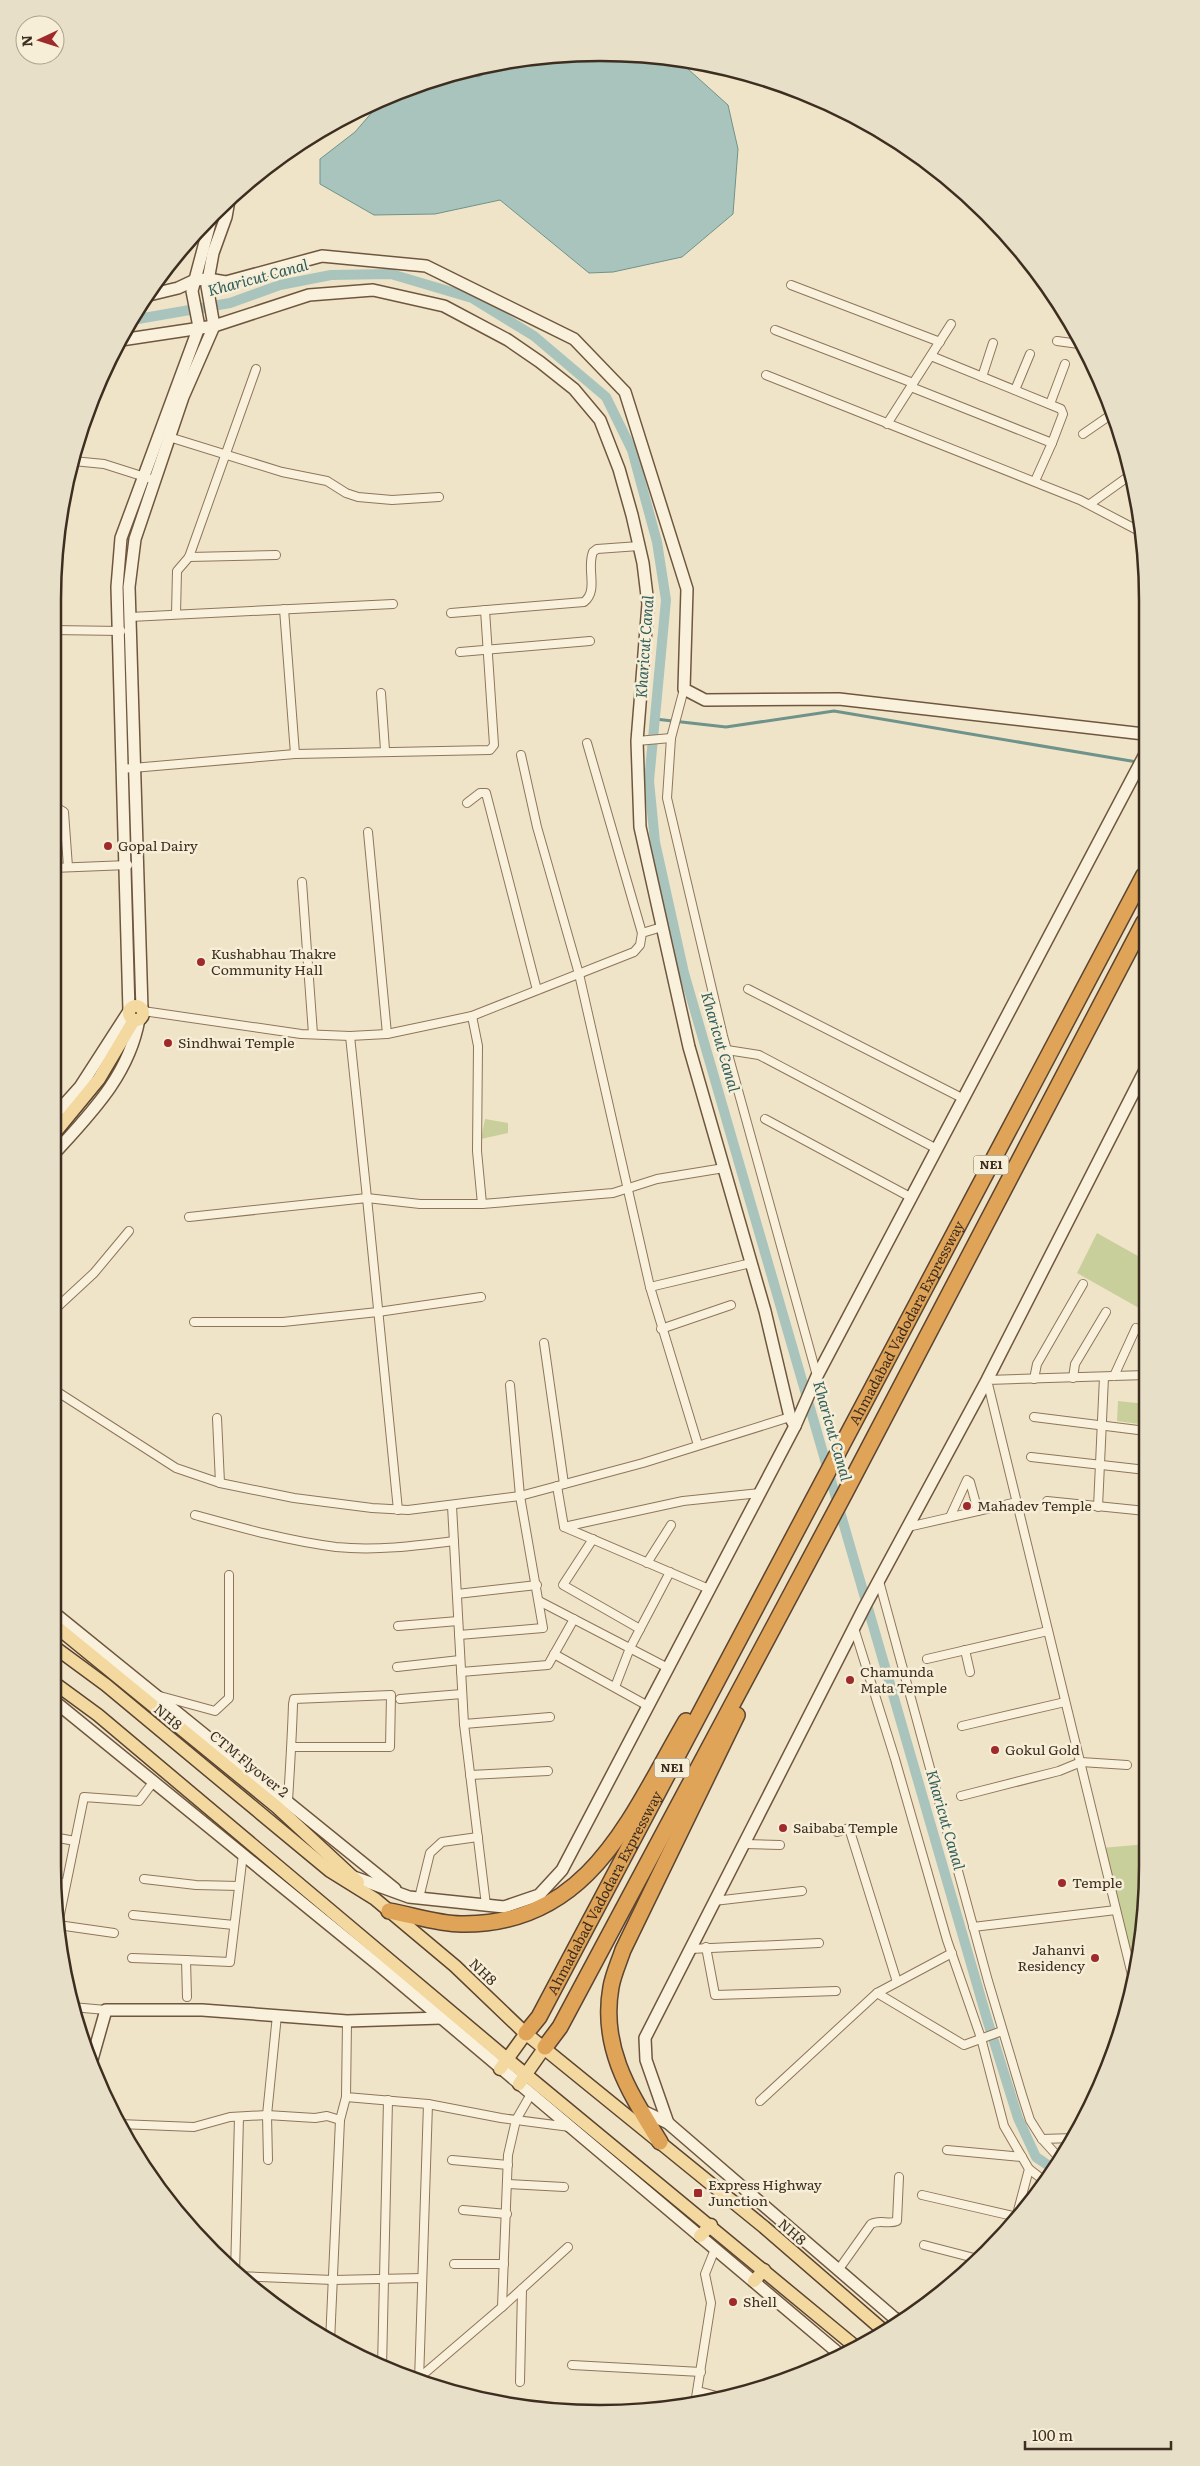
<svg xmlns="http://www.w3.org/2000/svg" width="1200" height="2466" font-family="Literata,serif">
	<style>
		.green { fill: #c9cf9b }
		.water { fill: #a9c4bc; stroke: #6f938a }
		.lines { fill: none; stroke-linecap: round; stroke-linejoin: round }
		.stream { stroke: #6f938a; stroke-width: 3 }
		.canal { stroke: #a9c4bc; stroke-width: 10 }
		.street-casing { stroke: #8d765c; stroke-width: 10 }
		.secondary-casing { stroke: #6f573f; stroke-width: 14 }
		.primary-casing { stroke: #5b4430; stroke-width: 15 }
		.highway-casing { stroke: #5b4430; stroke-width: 18 }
		.street { stroke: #faf1dc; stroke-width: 8 }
		.secondary { stroke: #faf1dc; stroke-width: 11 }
		.primary { stroke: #f3d9a0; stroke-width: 12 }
		.highway { stroke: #e0a458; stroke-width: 15 }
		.poi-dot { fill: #9e2a2b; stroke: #f7eed8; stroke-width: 2 }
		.labels { text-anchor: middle; stroke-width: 5; stroke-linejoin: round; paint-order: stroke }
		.shield { fill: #f7eed8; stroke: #756857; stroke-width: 1 }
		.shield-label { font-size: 12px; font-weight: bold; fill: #3d2e20 }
		.poi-label { font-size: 14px; fill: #3d2e20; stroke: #f7eed8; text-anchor: start }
		.street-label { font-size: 14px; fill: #3d2e20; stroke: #f7eed8 }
		.water-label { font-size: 15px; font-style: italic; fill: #2f5d5a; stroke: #f7eed8 }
		.rim { fill: none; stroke: #3d2e20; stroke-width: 2.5 }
	</style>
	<rect width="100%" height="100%" fill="#f0e4c8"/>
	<g class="green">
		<path d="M485,1119L508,1123V1133L481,1139Z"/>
		<path d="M1097,1233L1145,1260L1146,1312L1077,1273Z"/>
		<path d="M1118,1401L1146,1404V1425L1117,1421Z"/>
		<path d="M1147,1844V1866L1138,1964H1129L1101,1848Z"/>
	</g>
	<path class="water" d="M600,53L678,60L728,105L738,149L733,214L682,257L613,272L589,273L500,200L435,214L374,215L320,184V159L355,132L374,110L434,81L466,71L478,77L511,61Z"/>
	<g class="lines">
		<path class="stream" d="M655,719L726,727L834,711L1137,762"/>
		<path class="canal" d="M132,320L230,303L280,285L331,275L391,274L472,298L534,336L606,397L632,450L657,542L666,600L649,781L655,842L684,973L987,2019L1018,2118L1036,2157L1055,2170"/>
		<g class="street-casing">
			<g id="street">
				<path d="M791,285L940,342"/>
				<path d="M775,330L913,383"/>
				<path d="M1057,341L1079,344"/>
				<path d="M931,356L1061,409L1063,414L1052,443"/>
				<path d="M766,375L1080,500L1141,532L1143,536"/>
				<path d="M982,377L993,343"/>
				<path d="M911,387L1052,443L1035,481"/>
				<path d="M1015,390L1030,354"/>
				<path d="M1050,404L1065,364"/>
				<path d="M887,424L951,324"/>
				<path d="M1083,434L1112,414"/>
				<path d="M169,437L282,472L327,481L346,493L358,497L392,500L439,497"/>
				<path d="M73,461L104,464L148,478"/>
				<path d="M1090,504L1129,476"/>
				<path d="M189,557L276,555"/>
				<path d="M284,609L295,754"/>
				<path d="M451,613L584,602C599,590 586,569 593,552L597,549L639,546"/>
				<path d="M176,614L177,571L189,557L256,369"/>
				<path d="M130,617L393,604"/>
				<path d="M53,630L121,631"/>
				<path d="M460,652L590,641"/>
				<path d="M684,689L671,738L667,798L723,1036L817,1376"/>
				<path d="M381,693L385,750"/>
				<path d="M637,741L671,738"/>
				<path d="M587,743L642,933"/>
				<path d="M521,755L537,827L579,974L650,1287L698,1445"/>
				<path d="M121,769L295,754L490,750L494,745L485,610"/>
				<path d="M467,803L480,793H486L537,990"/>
				<path d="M53,810L59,809L64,812L68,867"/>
				<path d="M368,832L387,1034"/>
				<path d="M53,868L128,865"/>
				<path d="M302,882L313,1034"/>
				<path d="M748,989L962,1098"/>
				<path d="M143,1011L301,1034L350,1036L387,1034L472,1016L634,952L640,945L642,933L662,927"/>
				<path d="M350,1036L367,1198L420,1204H482L477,1151L478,1046L472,1016"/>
				<path d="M727,1050L759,1055L937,1149"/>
				<path d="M53,1105H63"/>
				<path d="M765,1119L912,1198"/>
				<path d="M482,1204L613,1193L657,1179L724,1168"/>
				<path d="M189,1217L367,1198L398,1510"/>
				<path d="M650,1287L751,1263"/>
				<path d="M53,1311L94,1273L129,1231"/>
				<path d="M194,1322H283L378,1312L481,1297"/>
				<path d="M661,1329L731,1305"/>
				<path d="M544,1343L564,1484"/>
				<path d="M1114,1376L1136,1328"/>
				<path d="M1073,1378L1075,1364L1106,1312"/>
				<path d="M1034,1379L1037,1364L1083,1284"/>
				<path d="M53,1389L176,1468L220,1483L294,1498L372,1508L408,1510L520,1496L643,1463L790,1417"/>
				<path d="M1034,1417L1146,1431"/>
				<path d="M217,1418L220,1483"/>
				<path d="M1031,1457L1146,1470"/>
				<path d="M557,1486L564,1527L709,1589"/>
				<path d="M1047,1501L1146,1511"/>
				<path d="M452,1506L464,1724L486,1905"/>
				<path d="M1098,1507L1104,1377"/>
				<path d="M195,1515C242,1528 288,1541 336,1547C375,1551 415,1546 454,1541"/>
				<path d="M950,1517L967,1480L970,1482L978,1511"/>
				<path d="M564,1527L683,1501L760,1493"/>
				<path d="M908,1527L1017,1502"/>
				<path d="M593,1539L563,1585L640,1629"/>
				<path d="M647,1563L671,1525"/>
				<path d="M879,1581L988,1981L1022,2095L1030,2120L1042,2139L1061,2160"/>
				<path d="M457,1594L537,1585"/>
				<path d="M539,1601L668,1668"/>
				<path d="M398,1626L458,1621"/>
				<path d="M854,1628L895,1759L947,1940L981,2038L1004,2126L1029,2169L1015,2222"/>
				<path d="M459,1635L543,1628L520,1496L510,1385"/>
				<path d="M965,1650L970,1672"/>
				<path d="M554,1654L648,1706"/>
				<path d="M927,1659L1048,1631"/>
				<path d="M397,1667L460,1660"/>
				<path d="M461,1672L548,1665L574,1619"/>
				<path d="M615,1687L630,1648L670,1572"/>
				<path d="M160,1696L215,1711L229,1698V1575"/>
				<path d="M400,1699L462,1694"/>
				<path d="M464,1724L550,1717"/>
				<path d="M962,1726L1065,1702"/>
				<path d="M470,1775L548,1771"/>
				<path d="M961,1796L1059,1771L1081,1762L1127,1765"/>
				<path d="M288,1801C290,1768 292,1736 293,1704L294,1699L391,1695L390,1747H291"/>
				<path d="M837,1832L849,1828L897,1982"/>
				<path d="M53,1837L75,1841"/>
				<path d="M744,1844L780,1845"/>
				<path d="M144,1879L196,1885L239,1886"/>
				<path d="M54,1881L66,1884"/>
				<path d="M419,1898L430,1853L442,1842L478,1837"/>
				<path d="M714,1901L802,1891"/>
				<path d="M133,1915L234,1925"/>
				<path d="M58,1924L84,1797L139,1801L154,1781"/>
				<path d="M58,1925L114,1933"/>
				<path d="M973,1927L1116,1910"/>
				<path d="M706,1947L715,1995L836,1991"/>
				<path d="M690,1949L819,1943"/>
				<path d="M132,1958L186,1960"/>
				<path d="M1134,1983L987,1380L1146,1375"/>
				<path d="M877,1993L964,2045L1002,2031"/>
				<path d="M187,1997L186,1960L230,1962L243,1854"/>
				<path d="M72,2007L106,2010"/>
				<path d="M347,2021L346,2097L428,2104L419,2381"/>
				<path d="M760,2101L877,1993L952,1953"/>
				<path d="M428,2104L501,2118L570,2127"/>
				<path d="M119,2124L194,2127L230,2117L267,2115L315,2118L327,2116L340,2120"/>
				<path d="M1042,2139L1073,2138"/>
				<path d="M947,2150L1022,2157"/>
				<path d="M268,2160L267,2115L277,2015"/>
				<path d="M452,2160L508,2165"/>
				<path d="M1029,2169L1046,2182"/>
				<path d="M508,2184L564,2187"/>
				<path d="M922,2195L1017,2217"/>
				<path d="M463,2210L507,2214"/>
				<path d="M924,2245L978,2259"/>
				<path d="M454,2264H504"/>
				<path d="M839,2269L871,2224C880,2219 889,2225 897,2221L899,2177"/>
				<path d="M235,2274L239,2117"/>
				<path d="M237,2276L333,2280L422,2278"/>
				<path d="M502,2307L568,2247"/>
				<path d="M330,2342L340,2120L346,2097"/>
				<path d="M572,2365L701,2372"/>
				<path d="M382,2368L388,2100"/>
				<path d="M419,2378L502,2307L508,2155L516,2120L531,2094"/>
				<path d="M520,2382L522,2289"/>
				<path d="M698,2391L724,2398"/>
				<path d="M695,2404L711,2303L705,2274L715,2249"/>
			</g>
		</g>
		<g class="secondary-casing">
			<g id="secondary">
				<path d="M145,296L178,288L195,280L208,279L226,282L322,256L426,266L574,339L625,392L687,589L684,689L705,700L839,699L1144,734"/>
				<path d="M121,340L214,326L309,295L373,290L444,306L508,340L540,362L574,389L600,420L619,469L632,515L643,563L648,604L637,741L640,827L689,1047L765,1311L790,1417L795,1426"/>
				<path d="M142,1009L129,587L135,539L183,397L214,326L207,286L213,253L226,217L229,200"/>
				<path d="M53,1117L80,1087L129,1011L117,587L121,538L199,327L192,291L213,212"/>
				<path d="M53,1155C90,1114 129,1076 139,1019"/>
				<path d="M53,1612L395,1889"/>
				<path d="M53,1700L381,1967L843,2357"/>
				<path d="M351,1876L409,1897L504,1907L539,1895L562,1870L795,1426L817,1376L1144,756"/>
				<path d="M91,2063L106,2010H202L347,2021L441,2018"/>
				<path d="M641,2110L668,2123L899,2322"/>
				<path d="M668,2123L646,2060L645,2038L865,1606L987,1380L1145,1070"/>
			</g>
		</g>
		<g class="primary-casing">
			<g id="primary">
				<circle cx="136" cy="1013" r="7"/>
				<path d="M53,1135L99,1079L134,1020"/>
				<path d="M53,1624L277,1807L358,1882"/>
				<path d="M53,1646L106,1685L330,1871L375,1899L455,1966L524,2032L764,2227L884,2331"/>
				<path d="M53,1682L98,1715L507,2059L857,2348"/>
				<path d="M500,2069L526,2033"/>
				<path d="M519,2084L545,2047"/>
				<path d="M700,2236L711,2225"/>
				<path d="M754,2281L764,2270"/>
				<path d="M894,2325L898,2320"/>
			</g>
		</g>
		<g class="highway-casing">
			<g id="highway">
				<path d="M389,1911C412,1915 438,1924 461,1924C590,1926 631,1815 686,1721"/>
				<path id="s1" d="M526,2033L539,2017L1144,875"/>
				<path d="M545,2047L560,2027L845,1493L1144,922"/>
				<path d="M660,2142C630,2093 600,2048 611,1987C613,1975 619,1962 623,1950L737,1715"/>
			</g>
		</g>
		<use href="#street" class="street"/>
		<use href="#secondary" class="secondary"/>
		<use href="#primary" class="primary"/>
		<use href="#highway" class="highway"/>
	</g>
	<g class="poi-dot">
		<circle cx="108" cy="846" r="5"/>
		<circle cx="201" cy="962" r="5"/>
		<circle cx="168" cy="1043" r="5"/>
		<circle cx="967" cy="1506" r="5"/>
		<circle cx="850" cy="1680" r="5"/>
		<circle cx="995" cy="1750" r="5"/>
		<circle cx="783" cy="1828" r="5"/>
		<circle cx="1062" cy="1883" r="5"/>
		<circle cx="1095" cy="1958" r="5"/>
		<rect x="693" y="2188" width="10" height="10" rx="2.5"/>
		<circle cx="733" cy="2302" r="5"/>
	</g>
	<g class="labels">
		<g class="shield">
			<rect x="973.5" y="1155.5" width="35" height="19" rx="4"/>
			<rect x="654.5" y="1758.5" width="35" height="19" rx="4"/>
		</g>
		<g class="shield-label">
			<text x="991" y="1169">NE1</text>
			<text x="672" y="1772">NE1</text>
		</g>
		<g class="poi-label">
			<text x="118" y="851">Gopal Dairy</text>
			<text x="211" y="959">Kushabhau Thakre<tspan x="211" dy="16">Community Hall</tspan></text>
			<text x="178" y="1048">Sindhwai Temple</text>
			<text x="977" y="1511">Mahadev Temple</text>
			<text x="860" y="1677">Chamunda<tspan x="860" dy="16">Mata Temple</tspan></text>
			<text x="1005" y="1755">Gokul Gold</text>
			<text x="793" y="1833">Saibaba Temple</text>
			<text x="1072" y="1888">Temple</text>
			<text x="1085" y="1955" text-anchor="end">Jahanvi<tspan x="1085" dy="16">Residency</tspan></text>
			<text x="708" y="2190">Express Highway<tspan x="708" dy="16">Junction</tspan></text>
			<text x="743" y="2307">Shell</text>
		</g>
		<g class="street-label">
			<text dy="5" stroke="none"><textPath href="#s1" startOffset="806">Ahmadabad Vadodara Expressway</textPath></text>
			<text transform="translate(168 1717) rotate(40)" y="5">NH8</text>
			<text transform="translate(249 1764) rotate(39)" y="5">CTM Flyover 2</text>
			<text dy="5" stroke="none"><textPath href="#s1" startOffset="161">Ahmadabad Vadodara Expressway</textPath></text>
			<text transform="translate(483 1972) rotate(44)" y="5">NH8</text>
			<text transform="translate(792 2232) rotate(41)" y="5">NH8</text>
		</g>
		<g class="water-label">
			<text transform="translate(258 278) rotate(-15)" y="5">Kharicut Canal</text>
			<text transform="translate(645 647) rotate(-86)" y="5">Kharicut Canal</text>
			<text transform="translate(720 1042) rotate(74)" y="5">Kharicut Canal</text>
			<text transform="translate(832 1431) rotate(74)" y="5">Kharicut Canal</text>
			<text transform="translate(945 1820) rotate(74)" y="5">Kharicut Canal</text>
		</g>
	</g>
	<path d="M0 0H1200V2466H0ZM600 61H600A539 539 0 0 1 1139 600V1866A539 539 0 0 1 600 2405H600A539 539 0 0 1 61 1866V600A539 539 0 0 1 600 61Z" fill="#e8dfc9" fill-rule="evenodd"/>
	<path class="rim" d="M600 61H600A539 539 0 0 1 1139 600V1866A539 539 0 0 1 600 2405H600A539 539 0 0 1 61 1866V600A539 539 0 0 1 600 61Z"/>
	<g transform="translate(40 40) rotate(266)"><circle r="24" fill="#f7eed8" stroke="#ada18e"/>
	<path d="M0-4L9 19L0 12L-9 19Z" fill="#9e2a2b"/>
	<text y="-8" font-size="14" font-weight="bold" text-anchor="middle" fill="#3d2e20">N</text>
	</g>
	<path d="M1025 2441v8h146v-8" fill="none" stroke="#3d2e20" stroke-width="2.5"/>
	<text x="1032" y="2441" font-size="15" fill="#3d2e20" stroke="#f7eed8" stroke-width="4" paint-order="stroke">100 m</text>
</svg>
